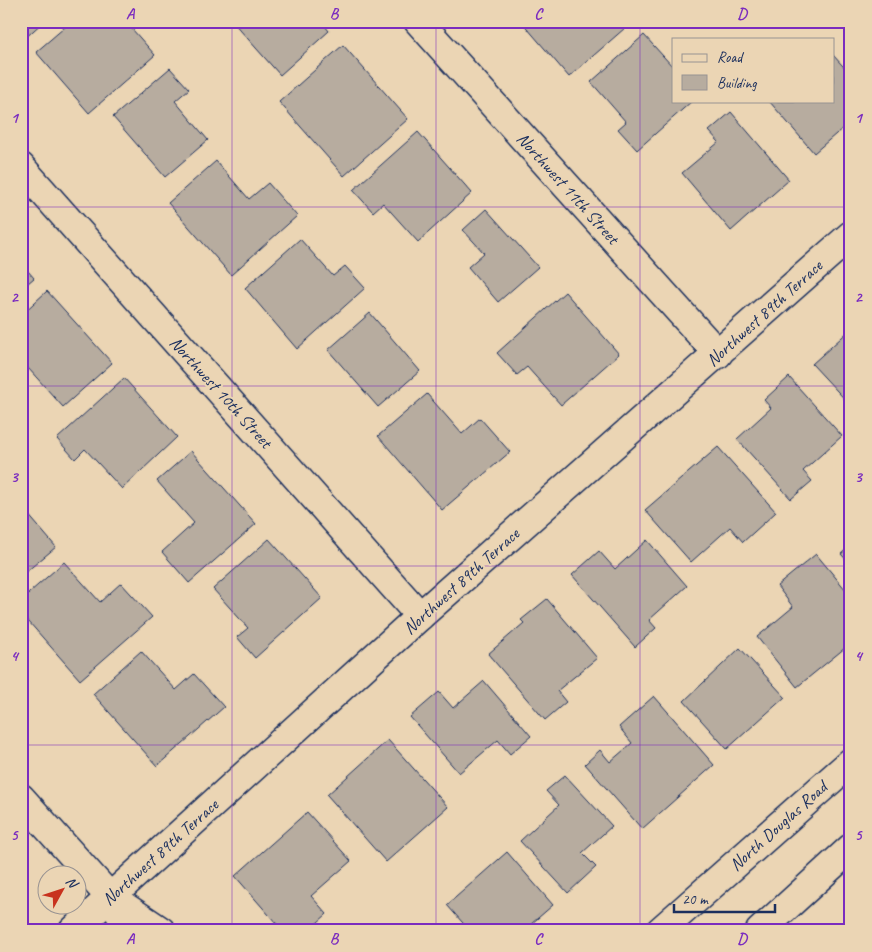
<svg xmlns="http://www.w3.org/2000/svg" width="872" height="952" font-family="Caveat,sans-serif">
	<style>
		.building { fill: #b7ac9f; stroke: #1b2f5e }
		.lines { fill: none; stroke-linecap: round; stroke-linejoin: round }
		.minor-casing { stroke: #1b2f5e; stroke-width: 31 }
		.tertiary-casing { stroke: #1b2f5e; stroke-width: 31 }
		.secondary-casing { stroke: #1b2f5e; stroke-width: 31 }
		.minor { stroke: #ebd5b4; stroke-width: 28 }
		.tertiary { stroke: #ebd5b4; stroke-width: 28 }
		.secondary { stroke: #ebd5b4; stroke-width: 28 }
		.grid { fill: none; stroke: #7b2cbf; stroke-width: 1; stroke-opacity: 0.55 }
		.labels { text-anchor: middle; stroke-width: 4; stroke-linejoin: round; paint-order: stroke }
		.street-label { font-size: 18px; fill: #1b2f5e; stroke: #ebd5b4 }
		.neatline { fill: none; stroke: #7b2cbf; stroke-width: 2 }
		.grid-label { font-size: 16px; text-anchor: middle; font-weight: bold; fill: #7b2cbf }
	</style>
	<rect width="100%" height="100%" fill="#ebd5b4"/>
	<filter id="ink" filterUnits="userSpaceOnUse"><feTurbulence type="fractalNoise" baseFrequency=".02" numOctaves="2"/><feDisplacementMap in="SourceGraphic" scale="10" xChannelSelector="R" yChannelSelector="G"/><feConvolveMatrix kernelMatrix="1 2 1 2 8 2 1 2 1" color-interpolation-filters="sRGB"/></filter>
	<g filter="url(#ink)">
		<g class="building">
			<path d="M21,21H44L22,41Z"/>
			<path d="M72,21H125L155,55L89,113L36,52Z"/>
			<path d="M232,21H321L329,31L280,75Z"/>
			<path d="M521,21H633L569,77Z"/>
			<path d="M644,35L673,67V101H692L637,150L618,129L626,122L591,82Z"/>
			<path d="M343,45L408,119L344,176L279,102Z"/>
			<path d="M833,55L851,75V121L814,153L769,101H833Z"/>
			<path d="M170,68L189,89L175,101L208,140L165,177L113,117Z"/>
			<path d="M731,112L789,180L731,231L682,173L719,142L709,131Z"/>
			<path d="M418,132L472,193L418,242L383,203L373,212L353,190Z"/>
			<path d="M216,161L249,199L268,183L297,216L231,275L168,203Z"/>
			<path d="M486,209L538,267L498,302L468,267L484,253L463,230Z"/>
			<path d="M300,239L333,276L345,266L365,288L297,349L245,288Z"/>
			<path d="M21,263L34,278L21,289Z"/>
			<path d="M47,291L112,363L63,407L28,368L21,374V315Z"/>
			<path d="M565,292L619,354L561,405L527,367L517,375L497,353Z"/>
			<path d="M370,313L420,371L378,407L328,350Z"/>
			<path d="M851,329V406L812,364Z"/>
			<path d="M789,377L842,436L803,471L812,481L791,499L737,439L771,408L764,400Z"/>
			<path d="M124,378L177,437L122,489L85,449L75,459L57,439Z"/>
			<path d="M427,394L462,434L480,418L510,452L442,510L378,436Z"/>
			<path d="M718,447L776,512L743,542L730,527L691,562L645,510Z"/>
			<path d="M191,451L256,524L189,583L162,552L194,523L157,481Z"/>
			<path d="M21,506L56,547L21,576Z"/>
			<path d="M269,539L322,598L255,658L237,637L248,628L213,589Z"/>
			<path d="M647,540L687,586L649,620L656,628L635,647L572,575L599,551L615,569Z"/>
			<path d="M851,545V565L841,554Z"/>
			<path d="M816,554L851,596V643L797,687L757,637L793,607L777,586Z"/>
			<path d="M64,562L100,602L121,583L152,617L80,680L21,613V600Z"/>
			<path d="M547,599L597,658L557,691L566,702L545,720L488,654L524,623L521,620Z"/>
			<path d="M740,648L785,697L727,749L684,701Z"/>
			<path d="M141,651L176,690L194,674L224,707L157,766L93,694Z"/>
			<path d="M484,681L531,736L510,754L498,740L459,773L410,717L439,692L453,708Z"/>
			<path d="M654,696L714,765L642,829L585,764L600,750L610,762L632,743L619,727Z"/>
			<path d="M388,740L448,807L386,862L327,795Z"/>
			<path d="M565,775L612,826L582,853L596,867L568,893L520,841L559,805L546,791Z"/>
			<path d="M307,812L351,861L311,896L327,914L308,931H283L235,876Z"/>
			<path d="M507,852L553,905L523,931H470L447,905Z"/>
		</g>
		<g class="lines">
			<g class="minor-casing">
				<g id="minor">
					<path d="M418,21L718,354"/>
					<path d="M21,167L420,616"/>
					<path d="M73,931L420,616L851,235"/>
				</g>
			</g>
			<g class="tertiary-casing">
				<g id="tertiary">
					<path d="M21,798L110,897L130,931"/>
					<path d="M116,901L161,931"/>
				</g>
			</g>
			<g class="secondary-casing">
				<g id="secondary">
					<path d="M660,931L851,762"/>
					<path d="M760,931L851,848"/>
				</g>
			</g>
			<use href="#minor" class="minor"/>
			<use href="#tertiary" class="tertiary"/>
			<use href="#secondary" class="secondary"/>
		</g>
	</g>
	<path class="grid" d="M232,21V931M436,21V931M640,21V931M21,207H851M21,386H851M21,566H851M21,745H851"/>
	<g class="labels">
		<g class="street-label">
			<text transform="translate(568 188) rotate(48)" y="6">Northwest 11th Street</text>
			<text transform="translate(764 313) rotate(-42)" y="6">Northwest 89th Terrace</text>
			<text transform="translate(221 392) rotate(48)" y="6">Northwest 10th Street</text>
			<text transform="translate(461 581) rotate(-42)" y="6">Northwest 89th Terrace</text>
			<text transform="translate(778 826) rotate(-42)" y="6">North Douglas Road</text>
			<text transform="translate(160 852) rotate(-42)" y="6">Northwest 89th Terrace</text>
		</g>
	</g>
	<rect width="872" height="952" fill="none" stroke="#ebd5b4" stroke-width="55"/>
	<rect x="672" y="38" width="162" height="65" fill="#ebd5b4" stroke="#989392"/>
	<rect x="682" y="54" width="25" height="8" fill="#ebd5b4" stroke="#989392"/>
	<text x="717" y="62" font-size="15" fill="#1b2f5e">Road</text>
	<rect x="682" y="75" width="25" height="15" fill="#b7ac9f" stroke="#989392"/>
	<text x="717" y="88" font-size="15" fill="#1b2f5e">Building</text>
	<g transform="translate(62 890) rotate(50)"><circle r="24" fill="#ebd5b4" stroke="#989392"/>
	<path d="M0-4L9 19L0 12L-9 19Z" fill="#c8321e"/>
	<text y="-8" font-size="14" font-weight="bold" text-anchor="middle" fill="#1b2f5e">N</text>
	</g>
	<path d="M674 904v8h101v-8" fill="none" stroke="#1b2f5e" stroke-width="2.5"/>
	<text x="682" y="904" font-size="15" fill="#1b2f5e" stroke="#ebd5b4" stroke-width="4" paint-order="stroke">20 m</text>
	<rect x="28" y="28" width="816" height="896" class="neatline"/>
	<g class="grid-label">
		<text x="130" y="19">A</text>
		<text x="334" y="19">B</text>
		<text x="538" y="19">C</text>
		<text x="742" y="19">D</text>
		<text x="14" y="123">1</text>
		<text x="858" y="123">1</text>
		<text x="14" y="302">2</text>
		<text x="858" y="302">2</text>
		<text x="14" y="482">3</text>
		<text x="858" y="482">3</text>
		<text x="14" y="661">4</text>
		<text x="858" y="661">4</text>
		<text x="14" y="840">5</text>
		<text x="858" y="840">5</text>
		<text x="130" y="944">A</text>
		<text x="334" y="944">B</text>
		<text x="538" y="944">C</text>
		<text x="742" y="944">D</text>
	</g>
</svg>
